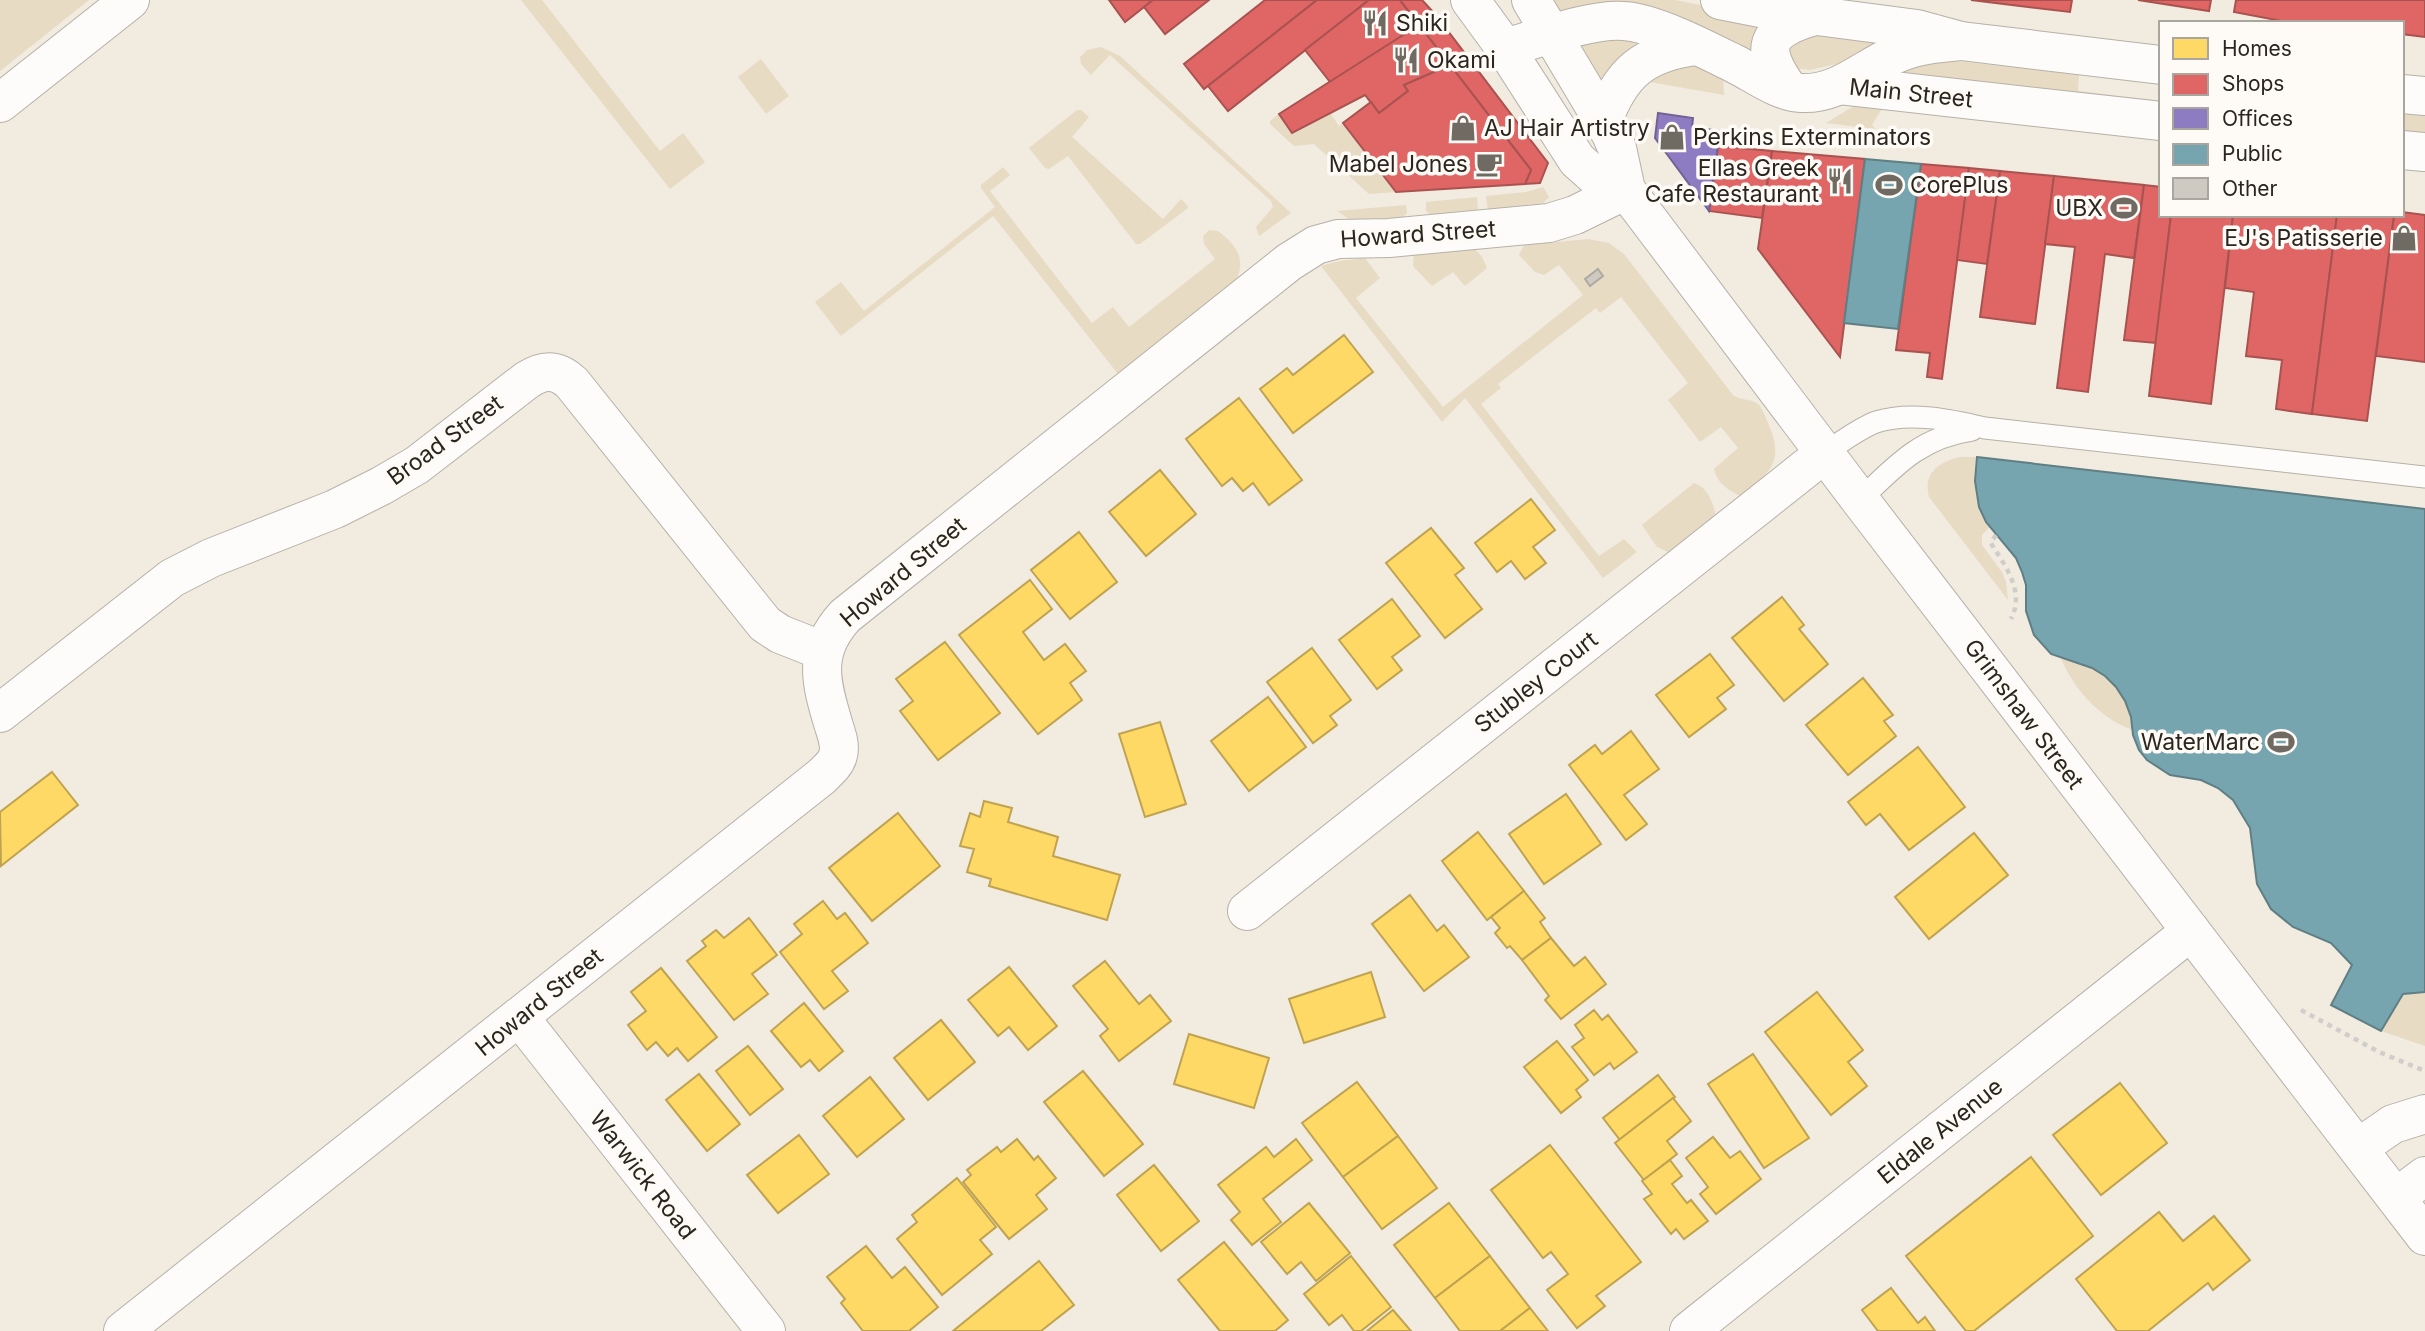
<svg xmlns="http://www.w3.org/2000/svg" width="2425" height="1331" font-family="Inter,sans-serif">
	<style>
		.green { fill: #e8dbc4 }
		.homes { fill: #ffd966; stroke: #bfa350; stroke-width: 2 }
		.shops { fill: #e06666; stroke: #a95350; stroke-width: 2 }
		.offices { fill: #8e7cc3; stroke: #706292; stroke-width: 2 }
		.public { fill: #76a5af; stroke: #5f7f84; stroke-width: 2 }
		.building { fill: #cfcac1; stroke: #aea9a1; stroke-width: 2 }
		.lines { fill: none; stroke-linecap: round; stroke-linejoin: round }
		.lane-casing { stroke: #b6b1a8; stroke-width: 23 }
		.street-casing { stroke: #b6b1a8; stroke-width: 40 }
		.secondary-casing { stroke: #b6b1a8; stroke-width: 40 }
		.path { stroke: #d0ceca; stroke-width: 4.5; stroke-dasharray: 5 5; stroke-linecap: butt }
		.lane { stroke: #fdfcfa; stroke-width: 21 }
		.street { stroke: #fdfcfa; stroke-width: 38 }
		.secondary { stroke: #fdfcfa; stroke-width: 38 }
		.labels { text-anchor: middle; stroke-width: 7; stroke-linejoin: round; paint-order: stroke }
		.poi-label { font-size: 23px; fill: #2a261e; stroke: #fefbf7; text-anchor: start }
		.street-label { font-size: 23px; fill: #2a261e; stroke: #fefbf7 }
	</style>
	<rect width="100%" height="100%" fill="#f1ebe0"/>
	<g class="green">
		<path d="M0,0H89L0,71Z"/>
		<path d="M521,0H542L660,151L683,133L705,162L670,189Z"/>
		<path d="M1554,0H1675L1765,18L1759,57L1562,14Z"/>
		<path d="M1796,35H1888L1850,61L1810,70L1795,68L1782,48Z"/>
		<path d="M1588,39H1644L1604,86L1578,42Z"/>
		<path d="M1101,47L1120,56L1291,213L1259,236L1256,227L1273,207L1271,201L1110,55L1091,75L1081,64L1080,57L1087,50Z"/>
		<path d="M761,59L789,96L766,114L738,77Z"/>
		<path d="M1949,60L2079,75L2078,91L2161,101V110L1888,74L1899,67Z"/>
		<path d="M1692,61L1723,78L1724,95L1650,82L1645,77Z"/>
		<path d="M1862,101L1883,107L1872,125L1875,129L1826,123Z"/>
		<path d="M1077,110H1081L1089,117L1072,137L1163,219L1181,199L1187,205L1188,208L1140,244H1136L1068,156L1049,169L1045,168L1029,148Z"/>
		<path d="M1330,113L1339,126L1343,123L1396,192L1369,194L1314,144L1294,146L1270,124V121L1279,114L1292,133Z"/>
		<path d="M2402,113L2425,116V141L2402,139Z"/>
		<path d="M1003,167L1010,175L990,191L1092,323L1113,307L1129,327L1215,259L1204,244L1203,236L1209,230L1218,231C1235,244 1246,257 1237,279L1118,374L993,216L841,336L815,302L841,282L864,311L995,207L981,188V185Z"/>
		<path d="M1543,187L1549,197L1543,203L1488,210L1486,196L1526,192Z"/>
		<path d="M1477,197L1478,211L1431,215L1426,211V202Z"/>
		<path d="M1406,205L1407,213L1402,218L1349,219L1337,211Z"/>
		<path d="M1588,239L1609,243L1624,254L1733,395C1740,401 1751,398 1758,404C1764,410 1767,421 1770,428C1785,464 1766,475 1741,496C1729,491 1717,483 1714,469L1738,448L1721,427L1700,442L1668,400L1688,383L1621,297L1600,313L1596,308L1498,384L1501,388L1481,404L1599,556L1624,539L1637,552L1603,578L1465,398L1442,422L1321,266L1339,261L1365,258L1380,278L1356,298L1443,407L1583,295L1559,265L1544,275L1535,272L1519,255L1524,245Z"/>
		<path d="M1474,248L1482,257L1487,268L1465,286L1453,272L1432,286L1413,266L1414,254Z"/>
		<path d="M1959,457H1977C1975,481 1973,508 1990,527L1982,535V545L2002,572L2006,582L2008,600L1929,497C1923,473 1938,463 1959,457Z"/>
		<path d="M1694,483C1708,487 1713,503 1716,516L1670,553L1657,547L1642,525Z"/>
		<path d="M2061,658C2067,660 2073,660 2078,662C2110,672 2129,698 2133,730C2101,719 2073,689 2061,658Z"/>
		<path d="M2425,992V1046L2381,1031L2403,994Z"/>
	</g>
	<g class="homes">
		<path d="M1344,335L1373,372L1293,433L1260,389L1287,368L1293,375Z"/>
		<path d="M1239,398L1302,480L1269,505L1253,483L1243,491L1232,478L1222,486L1186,439Z"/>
		<path d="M1160,470L1196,514L1146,556L1109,512Z"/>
		<path d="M1531,499L1555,530L1533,547L1546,563L1525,579L1511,561L1497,572L1475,543Z"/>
		<path d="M1431,528L1464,568L1455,575L1482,609L1445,638L1386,563Z"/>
		<path d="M1079,532L1117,582L1070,619L1031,570Z"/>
		<path d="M1030,580L1052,609L1023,632L1044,660L1065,644L1086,671L1070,683L1082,700L1038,734L959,635Z"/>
		<path d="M1782,597L1804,625L1799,629L1828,664L1784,701L1732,638Z"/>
		<path d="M1392,599L1420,636L1392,657L1402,670L1377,689L1339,640Z"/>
		<path d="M945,642L1000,713L938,760L900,711L913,701L896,679Z"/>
		<path d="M1312,648L1351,700L1330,716L1337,725L1313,743L1267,682Z"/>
		<path d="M1710,654L1734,685L1717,698L1726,709L1689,737L1656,695Z"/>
		<path d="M1863,678L1893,715L1884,721L1896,736L1848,775L1806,725Z"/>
		<path d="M1268,697L1306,747L1249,791L1211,741Z"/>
		<path d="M1160,722L1186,804L1145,817L1119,734Z"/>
		<path d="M1631,731L1659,769L1624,795L1647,824L1626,840L1569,765L1595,745L1602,754Z"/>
		<path d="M1918,747L1965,807L1909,850L1880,814L1866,825L1848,802Z"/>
		<path d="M52,772L78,805L1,866L0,812Z"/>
		<path d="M1566,794L1601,844L1544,884L1509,834Z"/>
		<path d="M984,801L1012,808L1008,822L1058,837L1053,856L1120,875L1107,920L989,886L991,879L967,872L974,849L960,846L970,813L980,817Z"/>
		<path d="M898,813L940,866L872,921L829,868Z"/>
		<path d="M1478,832L1524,891L1487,920L1442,861Z"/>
		<path d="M1974,833L2008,875L1929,939L1895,897Z"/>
		<path d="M1524,891L1545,918L1540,922L1551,938L1522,960L1510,946L1507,948L1495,933L1500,928L1491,917Z"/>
		<path d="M1410,895L1437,931L1444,925L1469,957L1424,991L1372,924Z"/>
		<path d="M823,901L837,919L845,913L868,943L832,971L848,991L824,1009L780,952L802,934L794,924Z"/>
		<path d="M749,918L777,955L752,974L768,994L734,1020L687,961L706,946L702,941L716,930L724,938Z"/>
		<path d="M1551,938L1574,966L1585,957L1606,984L1561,1019L1545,1000L1549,996L1522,960Z"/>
		<path d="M1105,961L1139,1004L1150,995L1171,1021L1119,1061L1100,1036L1108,1029L1073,986Z"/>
		<path d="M1009,967L1057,1026L1028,1050L1009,1027L998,1036L968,1000Z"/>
		<path d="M661,968L717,1037L688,1061L677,1048L668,1056L656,1042L647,1050L628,1025L646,1011L631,992Z"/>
		<path d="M1371,972L1385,1017L1304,1043L1289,999Z"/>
		<path d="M1817,992L1863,1050L1848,1062L1867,1086L1831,1115L1765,1032Z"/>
		<path d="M804,1003L843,1051L819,1071L810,1060L801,1067L771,1031Z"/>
		<path d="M1594,1010L1602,1020L1608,1015L1637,1052L1614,1069L1610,1063L1594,1075L1572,1047L1584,1038L1575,1025Z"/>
		<path d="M941,1020L975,1062L928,1100L894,1058Z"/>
		<path d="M1189,1034L1269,1058L1254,1108L1174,1084Z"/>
		<path d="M1557,1041L1588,1080L1576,1090L1581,1097L1561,1113L1524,1067Z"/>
		<path d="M748,1046L783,1089L750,1115L716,1071Z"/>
		<path d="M1753,1054L1809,1138L1764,1168L1708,1084Z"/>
		<path d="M1083,1071L1143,1144L1104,1176L1044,1102Z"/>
		<path d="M699,1074L740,1124L707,1151L666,1100Z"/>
		<path d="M1658,1075L1675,1097L1620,1140L1603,1118Z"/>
		<path d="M870,1077L904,1119L857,1157L823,1116Z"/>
		<path d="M1357,1082L1398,1136L1343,1177L1302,1123Z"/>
		<path d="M2120,1083L2167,1143L2101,1195L2053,1135Z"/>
		<path d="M1673,1098L1691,1121L1667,1141L1677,1154L1644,1180L1615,1143Z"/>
		<path d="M799,1135L829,1174L778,1213L747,1175Z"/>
		<path d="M1398,1136L1437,1188L1382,1229L1343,1177Z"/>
		<path d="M1713,1137L1730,1158L1740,1151L1761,1179L1716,1214L1700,1194L1708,1187L1686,1158Z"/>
		<path d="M1017,1139L1034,1160L1038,1156L1056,1178L1036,1195L1047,1209L1009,1239L963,1182L971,1175L967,1170L997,1147L1001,1152Z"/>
		<path d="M1296,1139L1312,1160L1263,1199L1281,1222L1252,1245L1231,1220L1240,1212L1218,1185L1266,1147L1274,1157Z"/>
		<path d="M1550,1145L1641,1262L1596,1296L1605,1306L1577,1328L1547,1290L1568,1274L1551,1252L1543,1258L1491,1190Z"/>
		<path d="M2031,1157L2093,1236L1974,1331H1966L1906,1256Z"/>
		<path d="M1670,1160L1682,1176L1672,1184L1687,1203L1691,1200L1708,1221L1684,1239L1676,1229L1671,1234L1644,1199L1652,1194L1642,1181Z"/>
		<path d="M1154,1165L1199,1221L1161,1251L1117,1195Z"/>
		<path d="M957,1178L996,1227L980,1240L992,1254L942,1295L897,1239L917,1222L912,1215Z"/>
		<path d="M1309,1203L1350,1253L1316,1281L1301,1262L1287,1274L1261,1242Z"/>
		<path d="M1449,1203L1490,1256L1435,1298L1394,1245Z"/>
		<path d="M2159,1212L2183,1241L2214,1216L2250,1260L2213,1290L2208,1283L2148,1331H2117L2076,1279Z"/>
		<path d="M1224,1242L1288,1320L1275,1331H1220L1178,1280Z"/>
		<path d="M866,1246L892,1278L905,1267L938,1307L909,1331H863L841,1303L845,1299L827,1277Z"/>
		<path d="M1351,1256L1391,1307L1361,1331H1354L1342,1315L1329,1325L1304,1294Z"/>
		<path d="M1490,1256L1530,1308L1500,1331H1460L1435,1298Z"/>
		<path d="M1039,1261L1074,1305L1041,1331H953Z"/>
		<path d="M1891,1288L1918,1323L1925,1317L1935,1331H1878L1862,1310Z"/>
		<path d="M1530,1308L1548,1331H1500Z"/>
		<path d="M1393,1310L1411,1331H1367Z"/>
	</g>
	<g class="shops">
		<path d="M1109,0H1153L1125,22Z"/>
		<path d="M1153,0H1209L1165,34L1144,7Z"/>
		<path d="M1265,0H1317L1204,89L1184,64Z"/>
		<path d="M1317,0H1369L1228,111L1208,86Z"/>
		<path d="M1369,0H1400L1419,25L1330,82L1305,50Z"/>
		<path d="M1400,0H1422L1435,14L1548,163L1540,183L1525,184L1531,170Z"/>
		<path d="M1971,0H2072L2070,12Z"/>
		<path d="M2138,0H2211L2209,11Z"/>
		<path d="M2236,0H2425V37L2402,34V23H2292L2234,12Z"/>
		<path d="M1419,25L1450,65L1404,85L1408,91L1379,113L1365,95L1292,133L1279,114Z"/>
		<path d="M1450,65L1531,170L1525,184L1396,192L1343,123L1371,102L1379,113L1408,91L1404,85Z"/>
		<path d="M1718,146L1772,151L1762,218L1709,211Z"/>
		<path d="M1772,151L1865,159L1840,357L1758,249Z"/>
		<path d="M1921,164L1969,168L1942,379L1927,377L1930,353L1896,350Z"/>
		<path d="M1969,168L2000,171L1987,264L1957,260Z"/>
		<path d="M2000,171L2054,176L2035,324L1980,317Z"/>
		<path d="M2054,176L2144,185L2134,258L2105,254L2088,392L2057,388L2075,247L2045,244Z"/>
		<path d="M2144,185L2161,187V215H2171L2156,343L2124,340Z"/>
		<path d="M2402,212L2425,215V362L2376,356L2394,215H2402Z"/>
		<path d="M2171,215H2233L2211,404L2149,396Z"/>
		<path d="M2233,215H2337L2312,414L2276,409L2282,360L2246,356L2254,292L2225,288Z"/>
		<path d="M2337,215H2394L2367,421L2312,414Z"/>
	</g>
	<path class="offices" d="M1658,113L1693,118L1692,127L1720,131L1709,211L1655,138Z"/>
	<g class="public">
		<path d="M1865,159L1921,164L1898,329L1844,323Z"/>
		<path d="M1977,457L2425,509V992L2403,994L2381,1031L2331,1005L2352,965L2331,943L2293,927L2271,909L2257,884L2250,828L2233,800L2218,788L2201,780L2170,775L2147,760L2139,750L2133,735L2131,717L2125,701L2116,687L2105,676L2092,668L2051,654L2034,635L2026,611V585L2022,572L2016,558L1986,522L1979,507L1975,481Z"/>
	</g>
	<path class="building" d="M1598,269L1603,276L1590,286L1585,279Z"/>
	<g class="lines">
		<g class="lane-casing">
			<g id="lane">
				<path d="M1825,453C1841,442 1858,429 1876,422C1910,411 1951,420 1985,428L2425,477"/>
				<path d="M1860,500C1895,466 1921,437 1972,430"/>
			</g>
		</g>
		<g class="street-casing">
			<g id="street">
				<path d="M0,713L172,578L211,558L335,509L381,486L417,465L527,380C544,369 557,369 572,383L765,624L780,634L823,651"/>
				<path d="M1247,911L1825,453"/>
				<path d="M520,1018L766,1331"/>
				<path d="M123,1331L821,777C827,771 836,764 838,755C841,745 836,733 833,723C820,680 813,651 845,616L1289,262L1316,245L1338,239L1389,238L1549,223L1575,215L1626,190"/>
				<path d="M1689,1331L2191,931"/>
			</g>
		</g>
		<g class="secondary-casing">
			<g id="secondary">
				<path d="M1470,0L1505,48L1577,160L1596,177L1626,190"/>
				<path d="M1531,0L1611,134L1617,148L1626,190L1860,500L2425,1236"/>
				<path d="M1720,0L1771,10L1917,29L1961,41L2161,65"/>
				<path d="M1505,48C1538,39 1591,18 1624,21C1655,23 1705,49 1733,63C1754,73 1778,92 1801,93C1837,95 1863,69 1894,55C1915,45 1938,43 1961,41"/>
				<path d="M1840,85L2161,121"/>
				<path d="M1790,91C1758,48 1764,30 1815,16"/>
				<path d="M2402,94L2425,96"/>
				<path d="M0,103L130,0"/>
				<path d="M1603,121C1621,72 1644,53 1696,46"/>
				<path d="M2402,150L2425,152"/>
				<path d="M2358,1148L2393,1124L2425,1114"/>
				<path d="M2396,1198L2425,1176"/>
			</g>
		</g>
		<g class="path">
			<path d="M1996,535L1991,542L1992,545C2006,567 2025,592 2011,619"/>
			<path d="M2301,1010L2379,1052L2425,1071"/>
		</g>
		<use href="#lane" class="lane"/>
		<use href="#street" class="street"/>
		<use href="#secondary" class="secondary"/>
	</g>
	<defs>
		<g id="restaurant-bare" transform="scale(2.1)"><path d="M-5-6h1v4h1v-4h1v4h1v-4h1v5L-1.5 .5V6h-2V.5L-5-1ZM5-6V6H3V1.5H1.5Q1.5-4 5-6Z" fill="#706b62" stroke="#fefbf7" stroke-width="2.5" paint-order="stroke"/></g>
		<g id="shop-bare" transform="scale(2.1)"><path d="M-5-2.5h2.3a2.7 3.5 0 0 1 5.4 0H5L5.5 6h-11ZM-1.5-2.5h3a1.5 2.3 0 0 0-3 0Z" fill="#706b62" stroke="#fefbf7" stroke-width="2.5" paint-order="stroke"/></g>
		<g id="cafe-bare" transform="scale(2.1)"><path d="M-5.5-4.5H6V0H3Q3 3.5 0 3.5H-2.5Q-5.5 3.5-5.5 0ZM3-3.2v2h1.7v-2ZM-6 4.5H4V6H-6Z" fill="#706b62" stroke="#fefbf7" stroke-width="2.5" paint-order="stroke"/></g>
		<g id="stadium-bare" transform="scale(2.1)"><path d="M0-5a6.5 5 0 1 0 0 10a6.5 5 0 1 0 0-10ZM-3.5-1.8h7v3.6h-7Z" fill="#706b62" stroke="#fefbf7" stroke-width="2.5" paint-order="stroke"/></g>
	</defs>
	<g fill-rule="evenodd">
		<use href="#restaurant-bare" x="1375" y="23"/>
		<use href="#restaurant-bare" x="1406" y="60"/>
		<use href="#shop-bare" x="1463" y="128"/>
		<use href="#shop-bare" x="1672" y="137"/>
		<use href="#cafe-bare" x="1489" y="164"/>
		<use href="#restaurant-bare" x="1840" y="181"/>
		<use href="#stadium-bare" x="1889" y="185"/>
		<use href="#stadium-bare" x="2124" y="208"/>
		<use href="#shop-bare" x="2404" y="238"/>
		<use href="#stadium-bare" x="2281" y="742"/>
	</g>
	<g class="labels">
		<g class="poi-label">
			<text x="1396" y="31">Shiki</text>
			<text x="1427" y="68">Okami</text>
			<text x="1484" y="136">AJ Hair Artistry</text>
			<text x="1693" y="145">Perkins Exterminators</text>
			<text x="1468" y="172" text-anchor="end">Mabel Jones</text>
			<text x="1819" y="176" text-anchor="end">Ellas Greek<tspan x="1819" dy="26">Cafe Restaurant</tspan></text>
			<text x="1910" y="193">CorePlus</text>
			<text x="2103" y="216" text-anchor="end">UBX</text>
			<text x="2383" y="246" text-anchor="end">EJ's Patisserie</text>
			<text x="2260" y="750" text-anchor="end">WaterMarc</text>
		</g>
		<g class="street-label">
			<text transform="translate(1911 93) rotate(6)" y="8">Main Street</text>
			<text transform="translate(1418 234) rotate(-4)" y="8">Howard Street</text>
			<text transform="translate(445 440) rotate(-36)" y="8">Broad Street</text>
			<text transform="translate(903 572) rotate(-40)" y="8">Howard Street</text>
			<text transform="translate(1536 682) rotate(-38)" y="8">Stubley Court</text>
			<text transform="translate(2024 714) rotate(53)" y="8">Grimshaw Street</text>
			<text transform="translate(539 1002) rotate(-39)" y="8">Howard Street</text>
			<text transform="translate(1940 1131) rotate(-39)" y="8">Eldale Avenue</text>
			<text transform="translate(643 1175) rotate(52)" y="8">Warwick Road</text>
		</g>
	</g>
	<rect x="2159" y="21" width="245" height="196" fill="#fefbf7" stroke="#a9a6a0" stroke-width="2"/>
	<rect x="2173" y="38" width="35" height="21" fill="#ffd966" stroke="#a9a6a0" stroke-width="2"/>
	<text x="2222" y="56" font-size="21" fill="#2a261e">Homes</text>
	<rect x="2173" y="74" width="35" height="21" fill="#e06666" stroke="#a9a6a0" stroke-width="2"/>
	<text x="2222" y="91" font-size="21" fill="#2a261e">Shops</text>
	<rect x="2173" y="108" width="35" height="21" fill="#8e7cc3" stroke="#a9a6a0" stroke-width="2"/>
	<text x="2222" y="126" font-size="21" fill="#2a261e">Offices</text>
	<rect x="2173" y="144" width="35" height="21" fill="#76a5af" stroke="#a9a6a0" stroke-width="2"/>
	<text x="2222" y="161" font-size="21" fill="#2a261e">Public</text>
	<rect x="2173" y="178" width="35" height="21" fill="#cfcac1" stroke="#a9a6a0" stroke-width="2"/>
	<text x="2222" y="196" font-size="21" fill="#2a261e">Other</text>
</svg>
